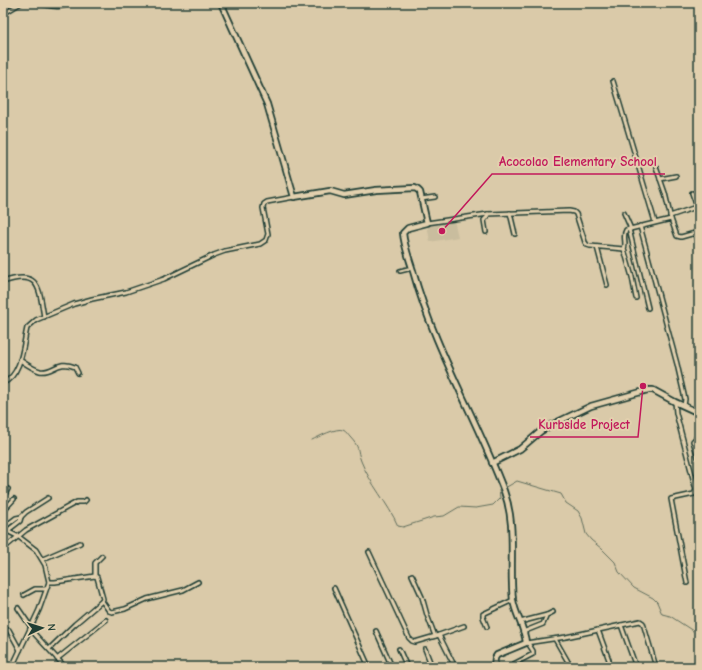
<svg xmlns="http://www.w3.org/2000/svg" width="702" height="670" font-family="'Comic Neue',sans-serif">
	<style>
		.built { fill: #c9bd9e }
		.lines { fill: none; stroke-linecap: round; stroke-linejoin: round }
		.stream { stroke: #5f6d5c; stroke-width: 1 }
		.street-casing { stroke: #1f3d34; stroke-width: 6 }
		.secondary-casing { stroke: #1f3d34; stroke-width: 8 }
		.street { stroke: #e2d0ae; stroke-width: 3 }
		.secondary { stroke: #e2d0ae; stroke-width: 4.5 }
		.leader { fill: none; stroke: #c2185b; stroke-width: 1.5 }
		.callout-dot { fill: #c2185b; stroke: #e2d0ae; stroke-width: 1.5 }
		.callout-label { font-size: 13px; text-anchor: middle; font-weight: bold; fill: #c2185b; stroke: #e2d0ae; stroke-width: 4; stroke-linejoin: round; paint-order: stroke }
	</style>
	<rect width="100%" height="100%" fill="#dacaa9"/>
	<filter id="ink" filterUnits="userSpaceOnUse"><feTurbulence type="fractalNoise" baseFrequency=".025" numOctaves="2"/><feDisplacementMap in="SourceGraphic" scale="8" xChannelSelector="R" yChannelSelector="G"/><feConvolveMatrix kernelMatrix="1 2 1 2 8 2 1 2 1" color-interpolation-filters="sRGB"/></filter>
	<g filter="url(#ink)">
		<path class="built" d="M454,220L458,237L430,242L427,224Z"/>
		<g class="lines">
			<g class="stream">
				<path d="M312,440C318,437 337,427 343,430C346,431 348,435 350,437C361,449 356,448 361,461C370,484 388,503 398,526L403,527L434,517L444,516L459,507L476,508L493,505L500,498L499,490L502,489"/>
				<path d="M505,488L517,481L561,494L566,503L578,511L582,518L586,534L591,540L602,549L615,562L619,572L634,588L653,598L657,602L662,614L670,616L693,631L699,633"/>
			</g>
			<g class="street-casing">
				<g id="street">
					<path d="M38,3C52,6 58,9 72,3"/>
					<path d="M3,14L21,3"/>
					<path d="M613,81L655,222"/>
					<path d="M656,167L665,193L671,219"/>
					<path d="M660,179L676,176"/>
					<path d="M692,193L697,207"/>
					<path d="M421,199L435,197"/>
					<path d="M510,213L515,234"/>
					<path d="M624,213L631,229"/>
					<path d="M670,216L699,206"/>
					<path d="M427,223L488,214L569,211L574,212L576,214L585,242L587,245L590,246L624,249C627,243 622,236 626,230L671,219L677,236L681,237L695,233L699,241"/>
					<path d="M640,226L677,364L685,399L684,406"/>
					<path d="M629,229L648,308"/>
					<path d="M486,232L484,220L487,217L488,214"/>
					<path d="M597,247L607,285"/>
					<path d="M624,249L632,277L636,298"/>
					<path d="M400,271L412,268"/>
					<path d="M3,282C40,269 39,288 44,317"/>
					<path d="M20,360C26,364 33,369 40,371C52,374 58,359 75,367L78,373"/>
					<path d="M3,383C22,375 23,345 27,328L36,320L74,304L92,299L126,292L164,279L214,255L225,251L260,244L266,240L268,234L263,208L264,204L267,202L294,197"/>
					<path d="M675,402L676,413L696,490L694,494L671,499L687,583"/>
					<path d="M699,437L695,439L693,441L699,460"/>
					<path d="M3,498L8,489"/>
					<path d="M3,511L14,499"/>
					<path d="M3,528L16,518L21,517"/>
					<path d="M3,529L19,537L36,550L45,565L49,582L39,610L12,667"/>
					<path d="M7,531L20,521L21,517L26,512L48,498"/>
					<path d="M3,549L26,530L77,502H84L86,500"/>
					<path d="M369,552L409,638L412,641L415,642L439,635L455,667"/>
					<path d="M43,559L80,543"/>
					<path d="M412,575L422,597L427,615L435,636"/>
					<path d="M95,576V563L102,556"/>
					<path d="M49,582H55L95,576L97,577L103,599L102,601L75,624L49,649"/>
					<path d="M334,588L369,667"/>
					<path d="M24,595L35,589H46"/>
					<path d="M102,601L109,611L112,612L125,609L147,599L183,590L198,582"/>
					<path d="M18,608L31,627"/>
					<path d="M520,622L547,615L553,612"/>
					<path d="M621,625L636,667"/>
					<path d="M487,627L483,617V614L513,600"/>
					<path d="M30,629L65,667"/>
					<path d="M9,630L20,650"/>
					<path d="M598,630L609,660"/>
					<path d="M376,631L392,667"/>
					<path d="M523,632L543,624L547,615"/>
					<path d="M439,635L464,626"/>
					<path d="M555,639L571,667"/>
					<path d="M526,643L566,637L640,621L643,623L656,667"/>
					<path d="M399,649L407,667"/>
					<path d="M425,649L432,667"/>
					<path d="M3,657L7,667"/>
					<path d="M57,659L106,620"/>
					<path d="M508,667L533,654V651L528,643"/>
				</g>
			</g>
			<g class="secondary-casing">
				<g id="secondary">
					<path d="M221,3L267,104L294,197L330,191L344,195L376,190L415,188L418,190L420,192L427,223L408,228L403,233C404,245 409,258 413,271C434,348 476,417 504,491C517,526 509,564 513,600C515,614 525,628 526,643L497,655L495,658L494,667"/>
					<path d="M492,463L520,449L541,431L549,426L591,406L648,390H653L675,402L699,413"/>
				</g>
			</g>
			<use href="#street" class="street"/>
			<use href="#secondary" class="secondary"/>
		</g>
	</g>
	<path class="leader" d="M442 231L492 174H665M643 386L638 437H530"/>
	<g class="callout-dot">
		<circle cx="442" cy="231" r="4"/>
		<circle cx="643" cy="386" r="4"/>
	</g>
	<g class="callout-label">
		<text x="578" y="166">Acocolao Elementary School</text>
		<text x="584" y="429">Kurbside Project</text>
	</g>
	<rect width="702" height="670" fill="none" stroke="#e2d0ae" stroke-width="16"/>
	<rect x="8" y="8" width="686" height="654" fill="none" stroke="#1f3d34" stroke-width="1.5" filter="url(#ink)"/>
	<g transform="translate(42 628) rotate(86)" stroke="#e2d0ae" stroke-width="3" paint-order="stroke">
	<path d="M0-3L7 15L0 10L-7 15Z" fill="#1f3d34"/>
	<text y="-6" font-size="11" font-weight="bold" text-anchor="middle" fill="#1f3d34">N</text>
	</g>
</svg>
